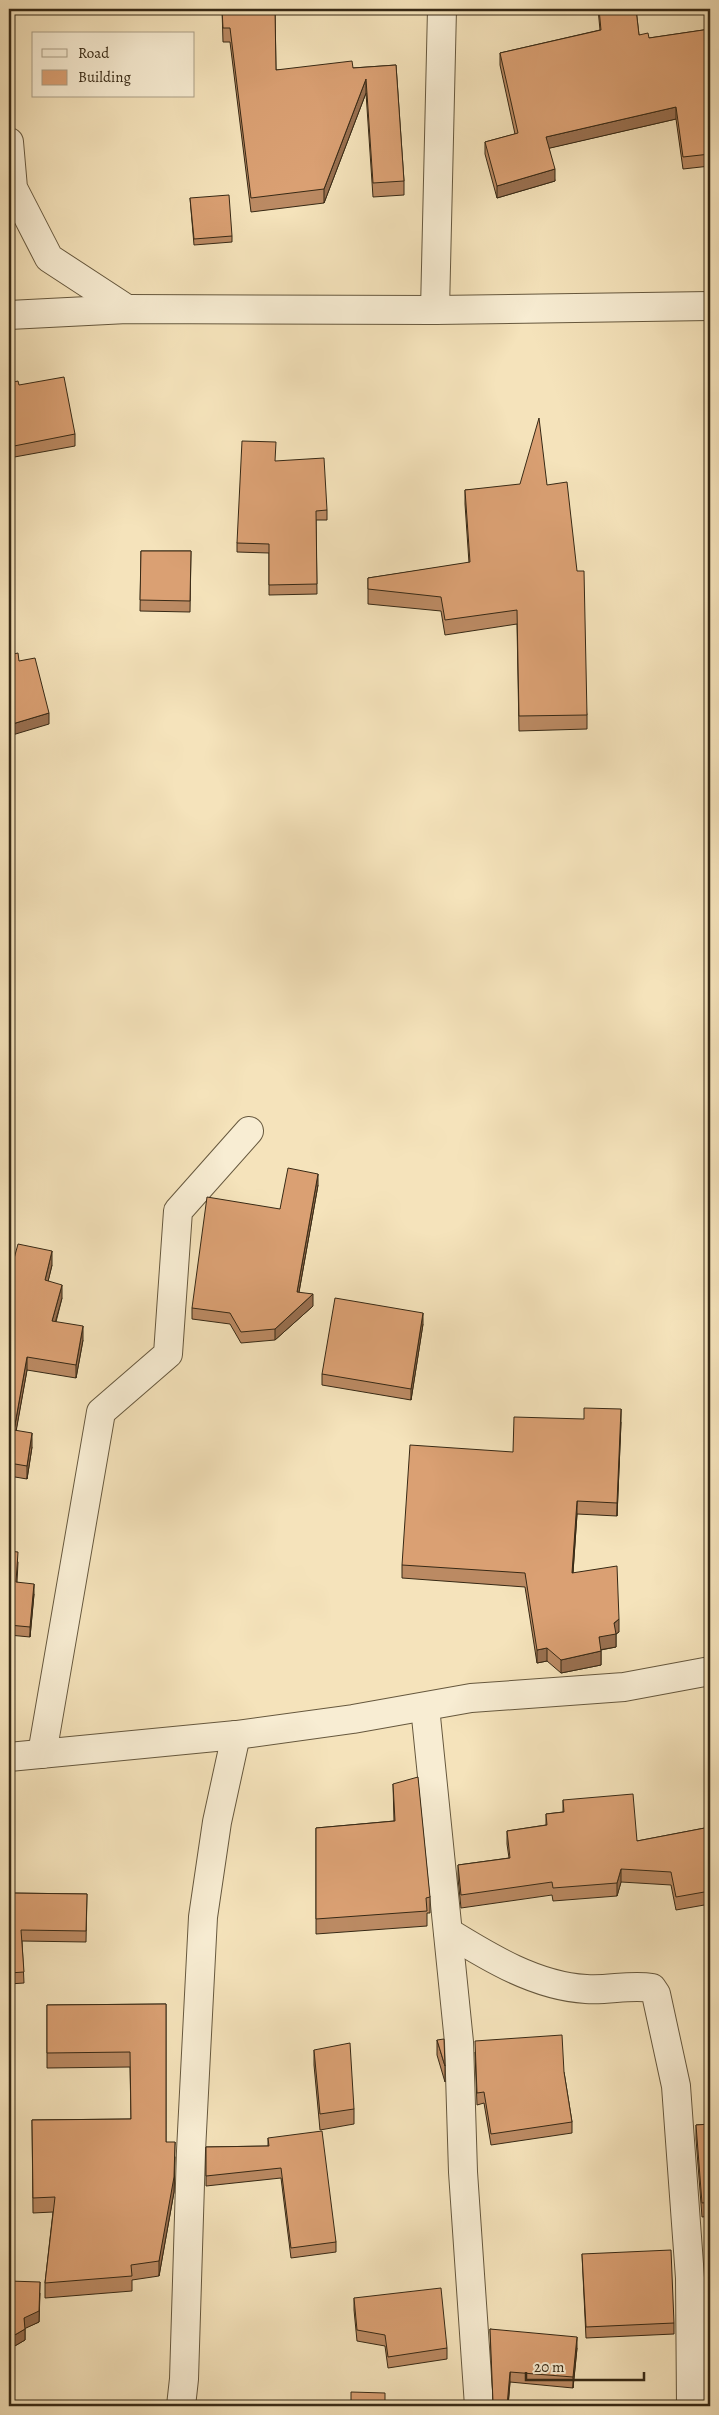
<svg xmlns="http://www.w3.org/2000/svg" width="719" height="2415" font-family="Alegreya,serif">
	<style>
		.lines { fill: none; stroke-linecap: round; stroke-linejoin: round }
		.minor-casing { stroke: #66583e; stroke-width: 30 }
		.minor { stroke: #f8edd3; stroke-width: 28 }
		.wall { fill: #bb8a63; stroke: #372915 }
		.shaded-wall { fill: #997050; stroke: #372915 }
		.building { fill: #daa073; stroke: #372915 }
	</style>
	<rect width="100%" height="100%" fill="#f5e3bb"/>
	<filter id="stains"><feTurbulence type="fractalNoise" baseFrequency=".004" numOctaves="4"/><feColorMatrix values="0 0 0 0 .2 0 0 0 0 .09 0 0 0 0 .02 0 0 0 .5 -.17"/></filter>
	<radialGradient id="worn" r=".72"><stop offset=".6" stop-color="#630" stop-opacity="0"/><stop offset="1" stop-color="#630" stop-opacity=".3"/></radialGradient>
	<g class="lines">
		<g class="minor-casing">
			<g id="minor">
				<path d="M9,142L13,188L49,258L127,309"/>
				<path d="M435,310L442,9"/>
				<path d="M9,315L127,309L435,310L710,306"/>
				<path d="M425,1707L459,2042L463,2172L479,2406"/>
				<path d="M42,1754L101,1412L168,1354L178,1211L249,1131"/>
				<path d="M9,1757L236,1735L353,1719L471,1698L624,1687L710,1671"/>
				<path d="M448,1932C490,1958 536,1986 586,1989C608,1991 630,1984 652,1988L656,1994L676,2086L690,2278L691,2406"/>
				<path d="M181,2406L184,2379L191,2151L203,1917L217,1822L236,1735"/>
			</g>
		</g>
		<use href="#minor" class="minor"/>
	</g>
	<g class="wall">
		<path d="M222,9H275L276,70L353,68L396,65L404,181V195L373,197L366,93L324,203L251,212L230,42H223Z"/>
		<path d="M598,9H636L639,35L649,38L710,29V166L683,169L676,119L549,148L555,181L497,198L485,154V142L515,134L500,65V53L600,30Z"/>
		<path d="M190,198L232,236V242L194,245Z"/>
		<path d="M9,383L19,385L75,434V446L9,458Z"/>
		<path d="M276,461L327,510V520H316L317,594L269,595V553L237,552V543Z"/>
		<path d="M547,485L587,715V729L519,731L517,624L445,635L441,611L368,604V578L469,563L465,504V490Z"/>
		<path d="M141,551H191L190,612L140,611Z"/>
		<path d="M318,1185L299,1292L313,1306L275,1340L241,1343L230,1324L192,1319V1308L280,1209Z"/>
		<path d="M52,1265L48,1281L62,1298L56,1322L83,1340L76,1378L27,1370L16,1430L32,1447L27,1479L9,1476V1277Z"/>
		<path d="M423,1324L411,1400L322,1385V1374Z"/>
		<path d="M621,1422L617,1516L577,1514L573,1573L619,1632L616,1634V1647L601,1650V1665L561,1673L547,1661L537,1663L525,1587L402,1578V1565L513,1452Z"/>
		<path d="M9,1551L18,1562L17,1582L34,1594L30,1637L9,1635Z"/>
		<path d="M393,1784L430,1897V1913H427V1926L316,1934V1828L394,1821Z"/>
		<path d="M563,1800L637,1841L710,1827V1904L676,1910L671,1885L621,1882L617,1896L553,1901L552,1895L461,1908L458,1878V1865L509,1858L507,1844V1831L546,1825V1814L563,1812Z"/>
		<path d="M9,1893L87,1894L86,1942L22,1941L24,1983L9,1984Z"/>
		<path d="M166,2004V2142L175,2157L174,2192L159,2276L132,2280V2291L45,2298V2283L53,2212L33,2213L32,2120L131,2119L130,2067L47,2068V2005Z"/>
		<path d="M437,2040L445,2066V2082L437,2055Z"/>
		<path d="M314,2050L354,2109V2124L320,2130L314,2065Z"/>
		<path d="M475,2052L564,2072L572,2122V2133L491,2145L484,2103L477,2105Z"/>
		<path d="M710,2124V2216L702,2217L696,2139V2125Z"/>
		<path d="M268,2138L336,2242V2252L291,2258L281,2178L206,2186V2147L268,2146Z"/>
		<path d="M582,2254L674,2323V2334L586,2338Z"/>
		<path d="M9,2281L40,2293L39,2322L25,2328V2340L13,2347L11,2401H9Z"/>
		<path d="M354,2298L447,2348V2359L388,2368L385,2346L357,2341L354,2310Z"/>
		<path d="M490,2329L577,2348L573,2388L510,2382L508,2406H489L493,2402Z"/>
	</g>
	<g class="shaded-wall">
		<path d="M366,79V93L324,203V189Z"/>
		<path d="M676,107V119L546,149V137Z"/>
		<path d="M555,169V181L497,198V186Z"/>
		<path d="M49,713V724L9,736V725Z"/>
		<path d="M318,1174V1185L297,1303V1292Z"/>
		<path d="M52,1251V1265L45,1294V1280Z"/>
		<path d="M62,1285V1298L52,1334V1321Z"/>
		<path d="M313,1294V1306L275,1340V1329Z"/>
		<path d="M423,1313V1324L411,1400V1389Z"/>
		<path d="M83,1326V1340L76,1378V1365Z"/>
		<path d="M27,1357V1370L14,1443V1430Z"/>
		<path d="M621,1409V1422L617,1516V1503Z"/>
		<path d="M32,1433V1447L27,1479V1466Z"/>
		<path d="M577,1501V1514L572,1586V1573Z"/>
		<path d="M34,1584V1594L30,1637V1627Z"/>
		<path d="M619,1619V1632L616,1634V1647L599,1650V1637Z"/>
		<path d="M547,1648V1661L537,1663V1650Z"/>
		<path d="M601,1651V1665L561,1673V1660Z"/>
		<path d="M621,1869V1882L617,1896V1883Z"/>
		<path d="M175,2142L174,2192L159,2276V2261Z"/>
		<path d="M40,2282L39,2322L24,2329V2318Z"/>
		<path d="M25,2329V2340L13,2347L11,2401L13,2336Z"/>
		<path d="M577,2337V2348L573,2388V2377Z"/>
		<path d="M510,2372V2382L508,2406H507Z"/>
	</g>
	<g class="building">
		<path d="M222,9H275L276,70L352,61L353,68L396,65L404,181L373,183L366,79L324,189L251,198L230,28H223Z"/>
		<path d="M599,9H636L639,35L648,33L649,38L710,29V154L683,157L676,107L546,137L555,169L497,186L485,142L518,133L500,53L601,30Z"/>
		<path d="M229,195L232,236L194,239L190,198Z"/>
		<path d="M64,377L75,434L9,447V383L18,381L19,385Z"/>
		<path d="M539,418L547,485L567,482L577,571H584L587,715L519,716L517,610L445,620L441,597L368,589V578L470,562L465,490L520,484Z"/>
		<path d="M242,441L276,442L275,461L324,458L327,510L316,511L317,584L269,585V544L237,543Z"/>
		<path d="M141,551H191L190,601L140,600Z"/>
		<path d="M18,653L19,661L35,658L49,713L9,725V655Z"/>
		<path d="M288,1168L318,1174L297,1292L313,1294L275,1329L241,1332L230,1313L192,1308L207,1197L280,1209Z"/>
		<path d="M18,1244L52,1251L45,1280L62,1285L52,1321L83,1326L76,1365L27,1357L14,1430L32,1433L27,1466L9,1463V1277Z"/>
		<path d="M335,1298L423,1313L411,1389L322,1374Z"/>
		<path d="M584,1408L621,1409L617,1503L577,1501L572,1573L617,1566L619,1619L614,1623L616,1634L599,1637L601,1651L561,1660L547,1648L537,1650L525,1573L402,1565L410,1445L513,1452L514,1417L584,1419Z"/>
		<path d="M9,1551L18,1552L16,1582L34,1584L30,1627L9,1625Z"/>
		<path d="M418,1777L430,1897L426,1898L427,1911L316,1919V1828L395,1821L393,1784Z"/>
		<path d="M633,1794L637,1841L710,1827V1891L676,1897L671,1872L621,1869L617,1883L553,1888L552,1882L461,1895L458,1865L510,1858L507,1831L547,1825L546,1814L564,1812L563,1800Z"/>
		<path d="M9,1893L87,1894L86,1931L21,1930L24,1972L9,1973Z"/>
		<path d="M166,2004V2142H175L174,2177L159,2261L131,2265L132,2276L45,2283L55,2197L33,2198L32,2120L131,2119L130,2052L47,2053V2005Z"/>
		<path d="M562,2035L564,2072L572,2122L491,2134L484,2092L477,2093L475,2041Z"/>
		<path d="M444,2039L445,2066L437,2040Z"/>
		<path d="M350,2043L354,2109L320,2114L314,2050Z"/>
		<path d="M710,2124V2202L702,2203L696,2125Z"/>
		<path d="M322,2131L336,2242L291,2248L281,2168L206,2176V2147L269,2146L268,2138Z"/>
		<path d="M671,2250L674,2323L586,2327L582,2254Z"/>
		<path d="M9,2281L40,2282L39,2311L24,2318L25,2329L13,2336L11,2390H9Z"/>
		<path d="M441,2288L447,2348L388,2357L385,2335L357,2330L354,2298Z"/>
		<path d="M490,2329L577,2337L573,2377L510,2372L507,2406H489L493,2402Z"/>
		<path d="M351,2392L385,2393V2406H351Z"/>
		<path d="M80,2403L169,2404V2406H80Z"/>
	</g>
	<rect width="719" height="2415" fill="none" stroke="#f5e3bb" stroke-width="30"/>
	<rect x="10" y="10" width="699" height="2395" fill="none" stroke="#372915" stroke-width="2.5"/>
	<rect x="15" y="15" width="689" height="2385" fill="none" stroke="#372915"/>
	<rect x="32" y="32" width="162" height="65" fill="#f8edd3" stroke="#ab9f87"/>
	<rect x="42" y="49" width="25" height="8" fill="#f8edd3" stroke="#ab9f87"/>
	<text x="78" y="58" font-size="15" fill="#372915">Road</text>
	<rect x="42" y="70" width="25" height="15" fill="#daa073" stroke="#ab9f87"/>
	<text x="78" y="82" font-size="15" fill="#372915">Building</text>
	<path d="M526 2372v8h118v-8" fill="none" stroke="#372915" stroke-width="2.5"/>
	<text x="534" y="2372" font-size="15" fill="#372915" stroke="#f8edd3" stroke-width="4" paint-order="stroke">20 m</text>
	<rect width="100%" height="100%" filter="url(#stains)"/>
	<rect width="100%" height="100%" fill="url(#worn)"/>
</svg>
